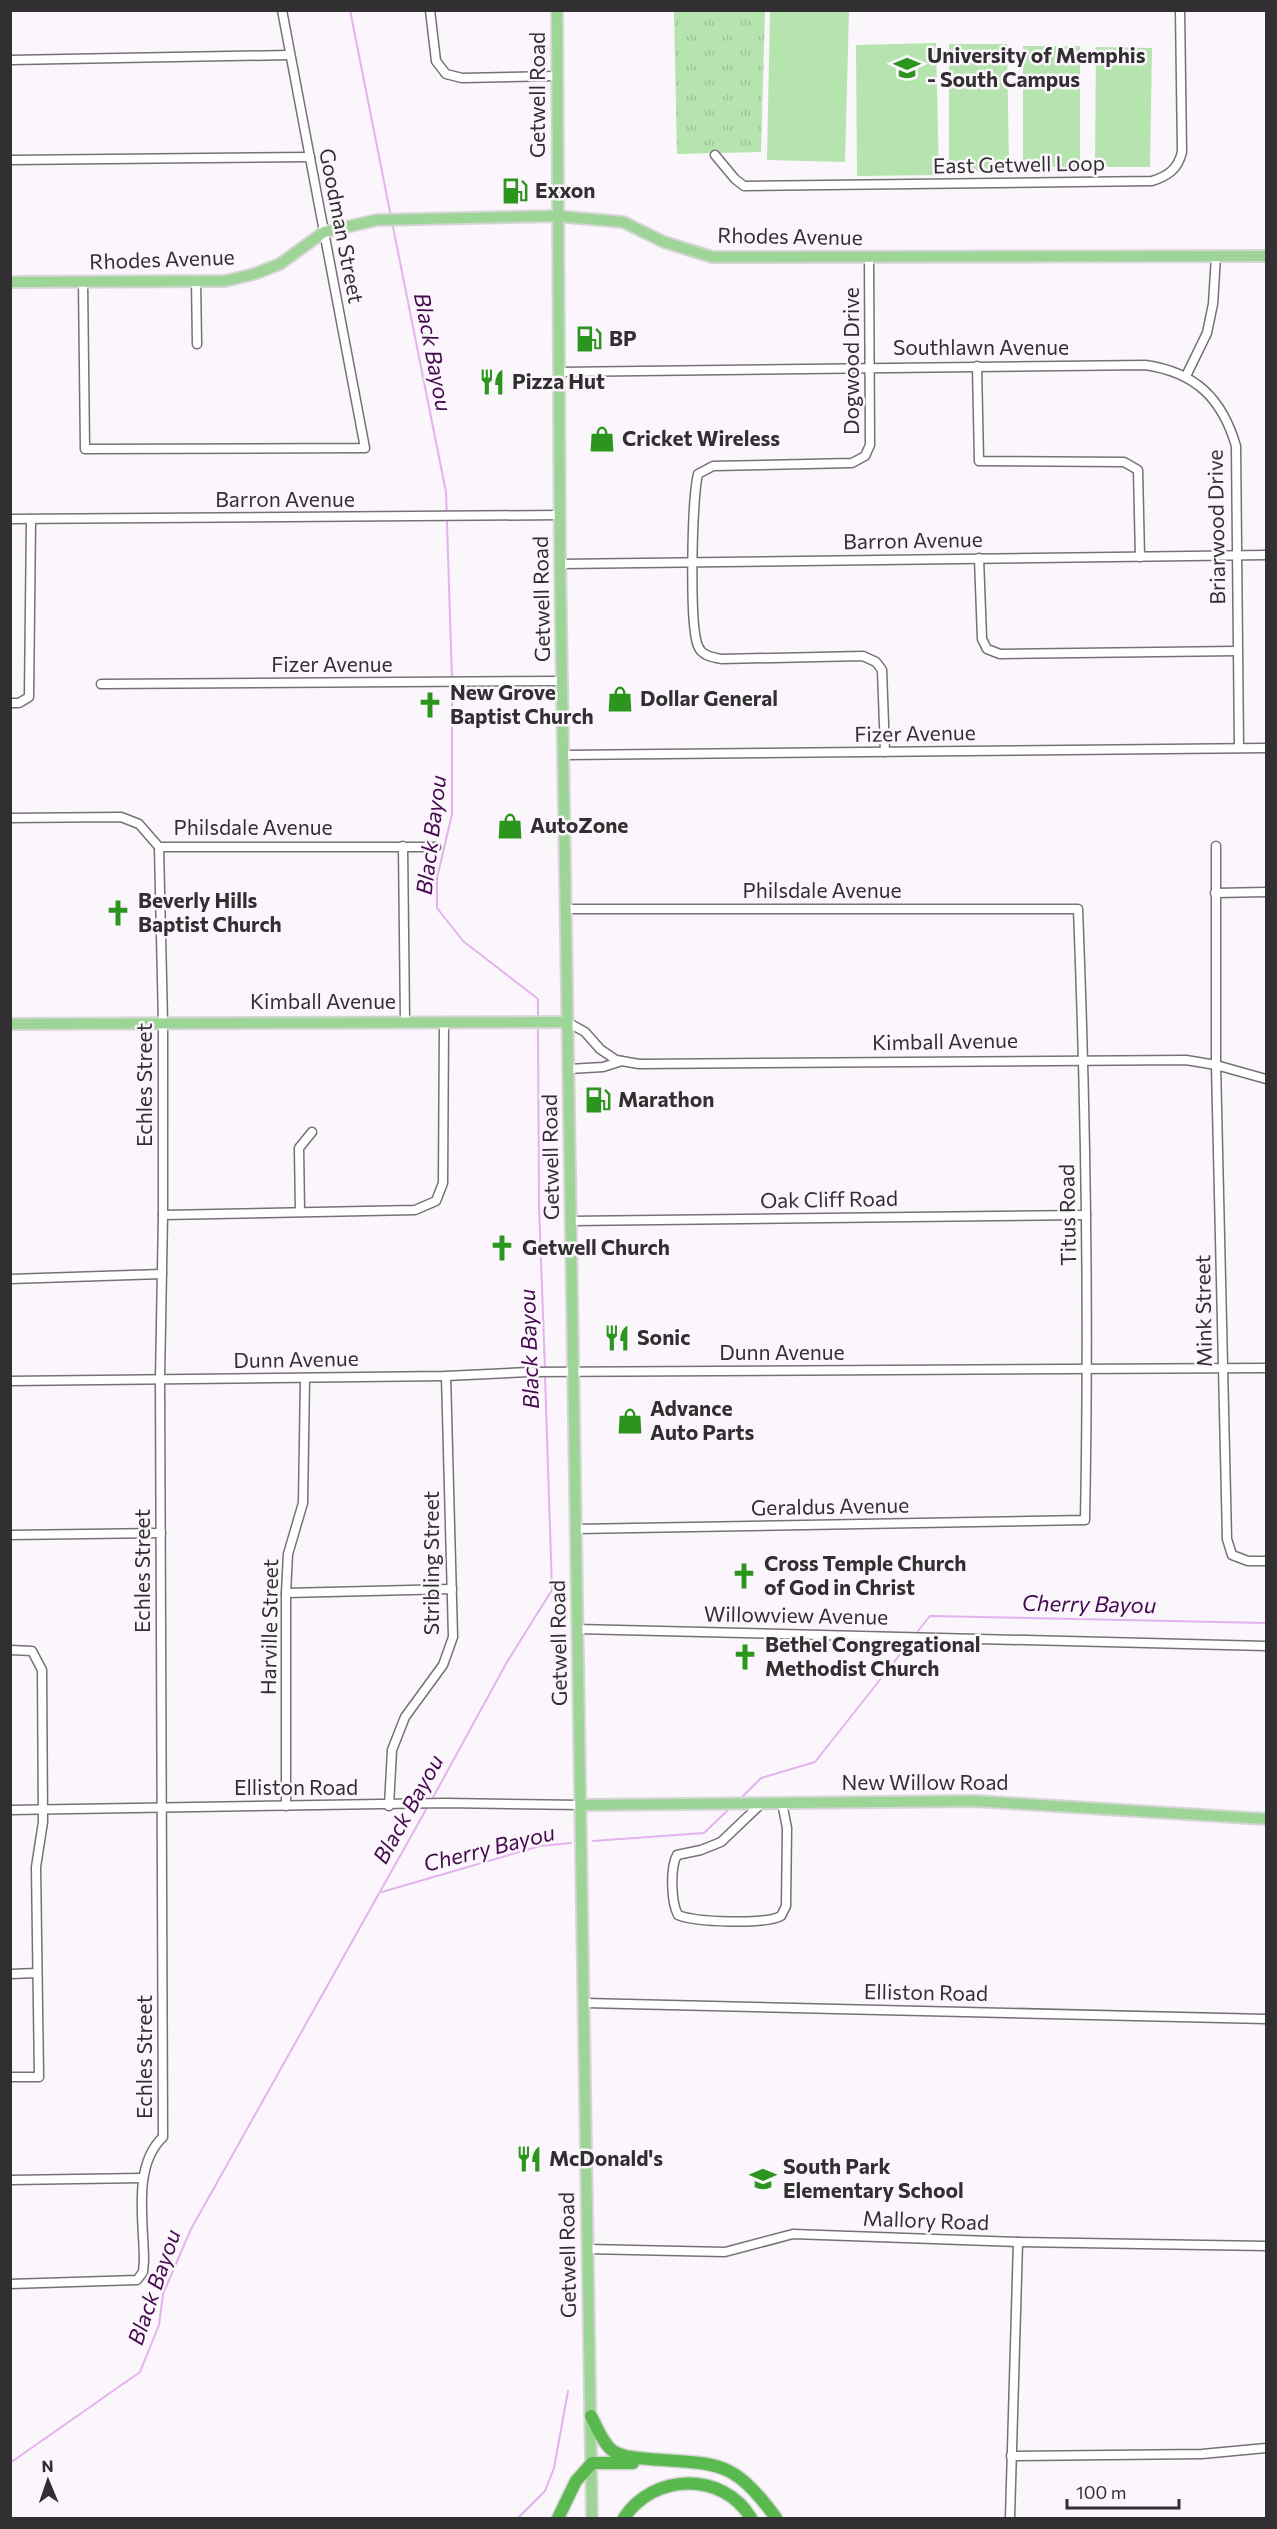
<svg xmlns="http://www.w3.org/2000/svg" width="1277" height="2529" font-family="Commissioner,sans-serif">
	<style>
		.grass { fill: url(#grass-tufts) }
		.pitch { fill: #b5e4ae }
		.lines { fill: none; stroke-linecap: round; stroke-linejoin: round }
		.stream { stroke: #e3b3ed; stroke-width: 2 }
		.minor-casing { stroke: #757276; stroke-width: 11 }
		.major-casing { stroke: #d6d5d6; stroke-width: 14 }
		.highway-casing { stroke: #d6d5d6; stroke-width: 15 }
		.minor { stroke: #fff; stroke-width: 8 }
		.major { stroke: #9cd595; stroke-width: 10 }
		.highway { stroke: #5ab94e; stroke-width: 12 }
		.labels { text-anchor: middle; stroke-width: 5; stroke-linejoin: round; paint-order: stroke }
		.poi-label { font-size: 21px; font-weight: bold; fill: #312f31; stroke: #fbf6fb; text-anchor: start }
		.street-label { font-size: 21px; fill: #312f31; stroke: #fbf6fb }
		.water-label { font-size: 22px; font-style: italic; fill: #44094f; stroke: #fbf6fb }
	</style>
	<defs>
		<pattern id="grass-tufts" width="24" height="20" patternUnits="userSpaceOnUse" patternTransform="scale(1.5)"><rect width="24" height="20" fill="#b5e4ae"/><path d="M3 7l-1-3M5 7V3M7 7l1-3M15 17l-1-3M17 17v-4M19 17l1-3" fill="none" stroke="#9cc496"/></pattern>
	</defs>
	<rect width="100%" height="100%" fill="#fbf6fb"/>
	<path class="grass" d="M674,11H765L761,152L677,154Z"/>
	<g class="pitch">
		<path d="M770,11H849L845,162L767,160Z"/>
		<path d="M936,43L939,175L857,176L856,45Z"/>
		<path d="M949,44H1007L1009,170L949,171Z"/>
		<rect x="1023" y="46" width="57" height="121"/>
		<path d="M1096,47L1152,48L1150,167H1095Z"/>
	</g>
	<g class="lines">
		<g class="stream">
			<path d="M350,10L391,217"/>
			<path d="M392,222L446,492L452,679"/>
			<path d="M452,685V814L437,878V908L463,941L538,999V1018"/>
			<path d="M538,1027L539,1206L545,1369"/>
			<path d="M918,1631L930,1616L1266,1623"/>
			<path d="M742,1797L761,1778L815,1762L909,1643"/>
			<path d="M431,1801L507,1662L552,1590L545,1375"/>
			<path d="M593,1841L704,1833L729,1809"/>
			<path d="M382,1892L540,1846L571,1843"/>
			<path d="M10,2463L140,2372L159,2325L163,2294L191,2229L428,1806"/>
			<path d="M518,2518L545,2491L554,2468L568,2391"/>
		</g>
		<g class="minor-casing">
			<g id="minor">
				<path d="M430,10L436,61L446,74L462,78L558,76"/>
				<path d="M10,60L290,55"/>
				<path d="M715,155L735,179L744,186L1152,181C1168,176 1178,169 1182,152L1180,10"/>
				<path d="M10,160L310,157"/>
				<path d="M869,258L870,445L865,456L852,463L713,466L698,474C692,498 689,625 698,646C702,656 712,657 721,659L863,656L876,662L882,670L885,752"/>
				<path d="M196,280L197,344"/>
				<path d="M83,282L85,449L365,448L282,10"/>
				<path d="M977,366L979,461L1124,462L1138,470L1140,557"/>
				<path d="M558,372L1145,365C1195,372 1222,398 1236,446L1239,748"/>
				<path d="M1186,376L1207,333L1213,304L1216,256"/>
				<path d="M10,519L560,515"/>
				<path d="M979,558L982,639L987,649L1000,654L1237,651"/>
				<path d="M560,564L1266,555"/>
				<path d="M101,684L563,681"/>
				<path d="M10,703H19L29,697L31,519"/>
				<path d="M564,755L1266,748"/>
				<path d="M10,818L121,817L139,824L159,847H436"/>
				<path d="M403,846L405,1021"/>
				<path d="M1216,846V1065L1227,1539L1232,1555L1248,1561H1266"/>
				<path d="M1215,893L1266,892"/>
				<path d="M566,909H1078C1086,1113 1089,1316 1085,1520L576,1529"/>
				<path d="M567,1022L585,1032L600,1049L616,1060L639,1064L1186,1060L1216,1065L1266,1079"/>
				<path d="M569,1069L603,1067L622,1061"/>
				<path d="M300,1212L299,1148L312,1132"/>
				<path d="M163,1215L415,1210L436,1201L443,1183L444,1023"/>
				<path d="M571,1221L1086,1215"/>
				<path d="M10,1279L162,1274"/>
				<path d="M10,1381L446,1376L529,1372L1266,1368"/>
				<path d="M10,1535L161,1533"/>
				<path d="M286,1593L452,1589"/>
				<path d="M577,1629L1266,1646"/>
				<path d="M10,1650L32,1651L42,1670L43,1822L36,1867L39,2077H10"/>
				<path d="M762,1803L721,1842L701,1850L677,1855C670,1868 671,1902 678,1915C695,1922 764,1925 781,1916L786,1906L787,1828L782,1803"/>
				<path d="M286,1806V1593L288,1554L303,1503L305,1378"/>
				<path d="M389,1806L392,1750L405,1717L443,1665L453,1637L446,1376"/>
				<path d="M10,1810L445,1803L582,1805"/>
				<path d="M10,1974L37,1973"/>
				<path d="M585,2003L1266,2019"/>
				<path d="M10,2180L143,2178"/>
				<path d="M587,2249L725,2252L793,2234L1018,2242L1266,2246"/>
				<path d="M10,2284L137,2280L143,2272L144,2261C144,2222 132,2166 163,2137L160,1379L163,1215V1023L159,847"/>
				<path d="M1011,2456L1202,2454L1266,2448"/>
				<path d="M1010,2518L1018,2242"/>
			</g>
		</g>
		<g class="major-casing">
			<g id="major">
				<path d="M557,10L560,564L592,2518"/>
				<path d="M10,282L225,281L254,274L280,264L324,232L377,220L556,216L623,222L664,242L712,257L1266,256"/>
				<path d="M10,1024L567,1022"/>
				<path d="M582,1805L975,1801L1266,1819"/>
			</g>
		</g>
		<g class="highway-casing">
			<g id="highway">
				<path d="M591,2416C597,2427 603,2444 613,2451C623,2458 638,2458 649,2459C718,2465 731,2457 776,2518"/>
				<path d="M558,2518L576,2481L592,2463H633"/>
				<path d="M624,2518C653,2473 723,2471 751,2518"/>
			</g>
		</g>
		<use href="#minor" class="minor"/>
		<use href="#major" class="major"/>
		<use href="#highway" class="highway"/>
	</g>
	<defs>
		<g id="university-bare" transform="scale(2.07)"><path d="M0-5L7-2L0 1L-7-2ZM-4 1L0 2.5L4 1V4Q0 6-4 4Z" fill="#2b951d" stroke="#fbf6fb" stroke-width="2.5" paint-order="stroke"/></g>
		<g id="fuel-bare" transform="scale(2.07)"><path d="M-5.5-6h7V0h2V4h1.3V-2.5L3-4.5l.8-.8L6-3V5H2.5V1h-1V6h-7ZM-4.2-4.7v3.2H.2V-4.7Z" fill="#2b951d" stroke="#fbf6fb" stroke-width="2.5" paint-order="stroke"/></g>
		<g id="restaurant-bare" transform="scale(2.07)"><path d="M-5-6h1v4h1v-4h1v4h1v-4h1v5L-1.5 .5V6h-2V.5L-5-1ZM5-6V6H3V1.5H1.5Q1.5-4 5-6Z" fill="#2b951d" stroke="#fbf6fb" stroke-width="2.5" paint-order="stroke"/></g>
		<g id="shop-bare" transform="scale(2.07)"><path d="M-5-2.5h2.3a2.7 3.5 0 0 1 5.4 0H5L5.5 6h-11ZM-1.5-2.5h3a1.5 2.3 0 0 0-3 0Z" fill="#2b951d" stroke="#fbf6fb" stroke-width="2.5" paint-order="stroke"/></g>
		<g id="church-bare" transform="scale(2.07)"><path d="M-1.2-6h2.4v3.5h3.3v2.4h-3.3V6h-2.4V-.1h-3.3v-2.4h3.3Z" fill="#2b951d" stroke="#fbf6fb" stroke-width="2.5" paint-order="stroke"/></g>
		<g id="school-bare" transform="scale(2.07)"><path d="M0-5L7-2L0 1L-7-2ZM-4 1L0 2.5L4 1V4Q0 6-4 4Z" fill="#2b951d" stroke="#fbf6fb" stroke-width="2.5" paint-order="stroke"/></g>
	</defs>
	<g fill-rule="evenodd">
		<use href="#university-bare" x="907" y="68"/>
		<use href="#fuel-bare" x="515" y="191"/>
		<use href="#fuel-bare" x="589" y="339"/>
		<use href="#restaurant-bare" x="492" y="382"/>
		<use href="#shop-bare" x="602" y="439"/>
		<use href="#shop-bare" x="620" y="699"/>
		<use href="#church-bare" x="430" y="705"/>
		<use href="#shop-bare" x="510" y="826"/>
		<use href="#church-bare" x="118" y="913"/>
		<use href="#fuel-bare" x="598" y="1100"/>
		<use href="#church-bare" x="502" y="1248"/>
		<use href="#restaurant-bare" x="617" y="1338"/>
		<use href="#shop-bare" x="630" y="1421"/>
		<use href="#church-bare" x="744" y="1576"/>
		<use href="#church-bare" x="745" y="1657"/>
		<use href="#restaurant-bare" x="529" y="2159"/>
		<use href="#school-bare" x="763" y="2179"/>
	</g>
	<g class="labels">
		<g class="poi-label">
			<text x="927" y="63">University of Memphis<tspan x="927" dy="24">- South Campus</tspan></text>
			<text x="535" y="198">Exxon</text>
			<text x="609" y="346">BP</text>
			<text x="512" y="389">Pizza Hut</text>
			<text x="622" y="446">Cricket Wireless</text>
			<text x="450" y="700">New Grove<tspan x="450" dy="24">Baptist Church</tspan></text>
			<text x="640" y="706">Dollar General</text>
			<text x="530" y="833">AutoZone</text>
			<text x="138" y="908">Beverly Hills<tspan x="138" dy="24">Baptist Church</tspan></text>
			<text x="618" y="1107">Marathon</text>
			<text x="522" y="1255">Getwell Church</text>
			<text x="637" y="1345">Sonic</text>
			<text x="650" y="1416">Advance<tspan x="650" dy="24">Auto Parts</tspan></text>
			<text x="764" y="1571">Cross Temple Church<tspan x="764" dy="24">of God in Christ</tspan></text>
			<text x="765" y="1652">Bethel Congregational<tspan x="765" dy="24">Methodist Church</tspan></text>
			<text x="549" y="2166">McDonald's</text>
			<text x="783" y="2174">South Park<tspan x="783" dy="24">Elementary School</tspan></text>
		</g>
		<g class="street-label">
			<text transform="translate(538 95) rotate(-90)" y="7">Getwell Road</text>
			<text transform="translate(1019 165) rotate(-1)" y="7">East Getwell Loop</text>
			<text transform="translate(341 226) rotate(79)" y="7">Goodman Street</text>
			<text transform="translate(790 237) rotate(1)" y="7">Rhodes Avenue</text>
			<text transform="translate(162 260) rotate(-2)" y="7">Rhodes Avenue</text>
			<text x="981" y="355">Southlawn Avenue</text>
			<text transform="translate(852 361) rotate(-90)" y="7">Dogwood Drive</text>
			<text x="285" y="507">Barron Avenue</text>
			<text transform="translate(1217 527) rotate(-91)" y="7">Briarwood Drive</text>
			<text transform="translate(913 541) rotate(-1)" y="7">Barron Avenue</text>
			<text transform="translate(542 599) rotate(-91)" y="7">Getwell Road</text>
			<text x="332" y="672">Fizer Avenue</text>
			<text transform="translate(915 734) rotate(-1)" y="7">Fizer Avenue</text>
			<text x="253" y="835">Philsdale Avenue</text>
			<text x="822" y="898">Philsdale Avenue</text>
			<text x="323" y="1009">Kimball Avenue</text>
			<text transform="translate(945 1042) rotate(-1)" y="7">Kimball Avenue</text>
			<text transform="translate(145 1085) rotate(-90)" y="7">Echles Street</text>
			<text transform="translate(551 1157) rotate(-91)" y="7">Getwell Road</text>
			<text transform="translate(829 1200) rotate(-1)" y="7">Oak Cliff Road</text>
			<text transform="translate(1068 1215) rotate(-91)" y="7">Titus Road</text>
			<text transform="translate(1204 1311) rotate(-91)" y="7">Mink Street</text>
			<text x="782" y="1360">Dunn Avenue</text>
			<text transform="translate(296 1360) rotate(-1)" y="7">Dunn Avenue</text>
			<text transform="translate(830 1507) rotate(-1)" y="7">Geraldus Avenue</text>
			<text transform="translate(432 1563) rotate(-90)" y="7">Stribling Street</text>
			<text transform="translate(143 1571) rotate(-90)" y="7">Echles Street</text>
			<text transform="translate(796 1616) rotate(1)" y="7">Willowview Avenue</text>
			<text transform="translate(270 1627) rotate(-89)" y="7">Harville Street</text>
			<text transform="translate(559 1643) rotate(-91)" y="7">Getwell Road</text>
			<text x="925" y="1790">New Willow Road</text>
			<text x="296" y="1795">Elliston Road</text>
			<text transform="translate(926 1993) rotate(1)" y="7">Elliston Road</text>
			<text transform="translate(145 2057) rotate(-90)" y="7">Echles Street</text>
			<text transform="translate(926 2221) rotate(2)" y="7">Mallory Road</text>
			<text transform="translate(568 2255) rotate(-91)" y="7">Getwell Road</text>
		</g>
		<g class="water-label">
			<text transform="translate(433 352) rotate(79)" y="8">Black Bayou</text>
			<text transform="translate(431 835) rotate(-83)" y="8">Black Bayou</text>
			<text transform="translate(529 1349) rotate(-92)" y="8">Black Bayou</text>
			<text transform="translate(1089 1604) rotate(1)" y="8">Cherry Bayou</text>
			<text transform="translate(408 1809) rotate(-61)" y="8">Black Bayou</text>
			<text transform="translate(489 1848) rotate(-14)" y="8">Cherry Bayou</text>
			<text transform="translate(154 2287) rotate(-71)" y="8">Black Bayou</text>
		</g>
	</g>
	<rect width="1277" height="2529" fill="none" stroke="#312f31" stroke-width="24"/>
	<g transform="translate(48 2481) rotate(358)" stroke="#fbf6fb" stroke-width="4.5" paint-order="stroke">
	<path d="M0-4.5L10 22L0 15L-10 22Z" fill="#312f31"/>
	<text y="-9" font-size="16" font-weight="bold" text-anchor="middle" fill="#312f31">N</text>
	</g>
	<path d="M1067 2499v9h112v-9" fill="none" stroke="#312f31" stroke-width="3"/>
	<text x="1076" y="2499" font-size="18" fill="#312f31" stroke="#fbf6fb" stroke-width="4.5" paint-order="stroke">100 m</text>
</svg>
